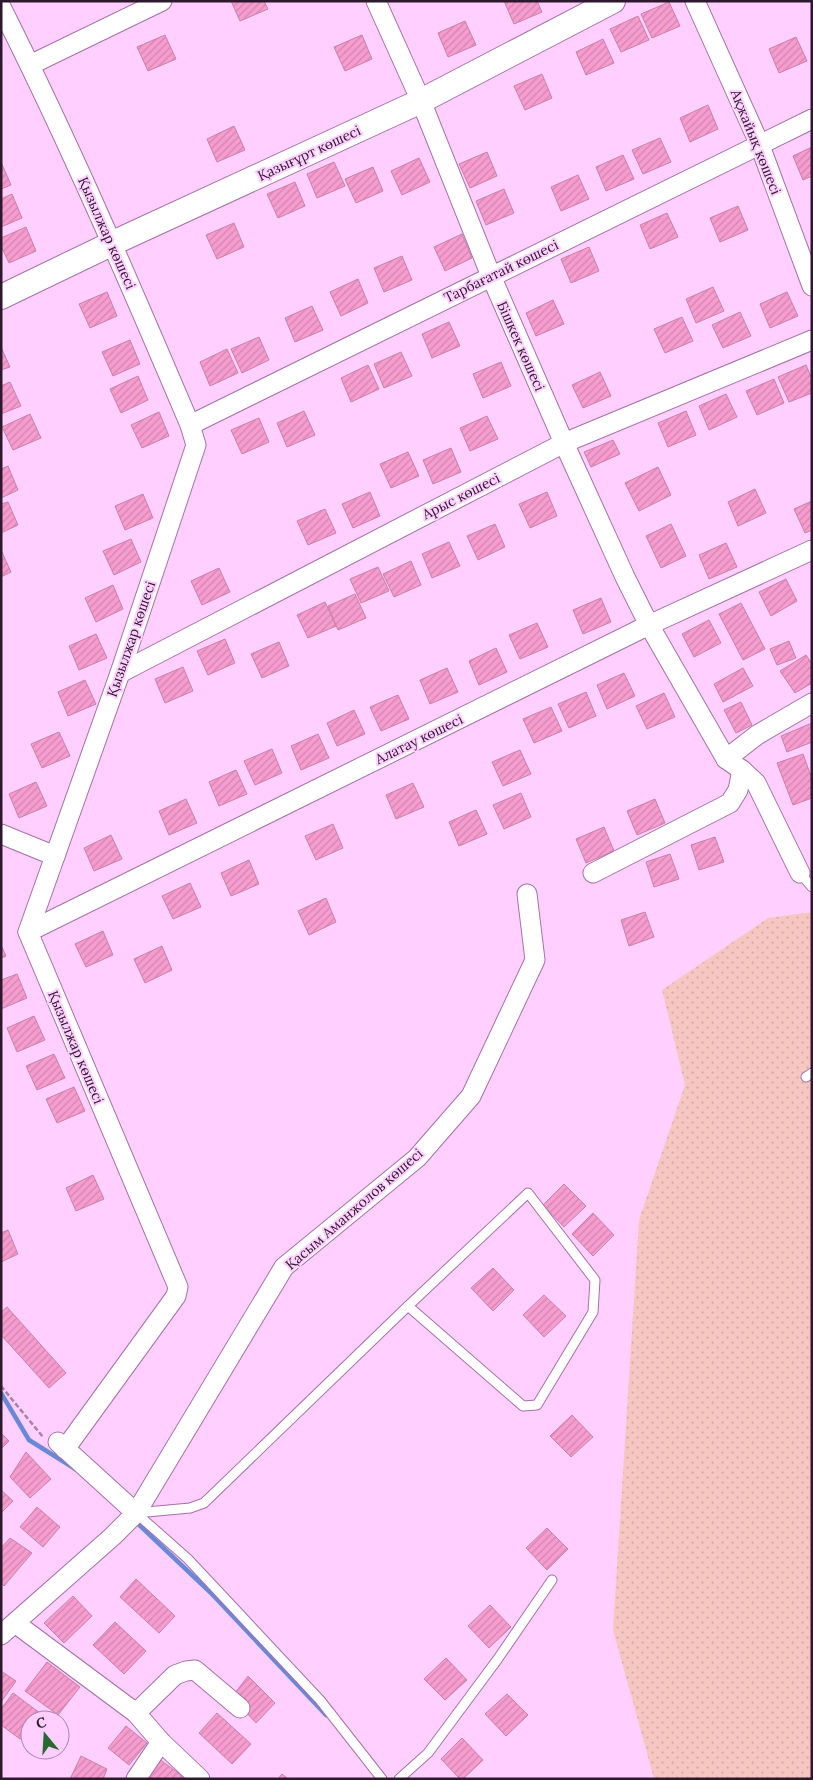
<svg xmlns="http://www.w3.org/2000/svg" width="813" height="1780" font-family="Lora,serif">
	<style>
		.grass { fill: url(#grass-dots) }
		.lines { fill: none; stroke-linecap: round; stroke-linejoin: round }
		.stream { stroke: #6989d6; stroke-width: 4.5 }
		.building { fill: url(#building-hatch); stroke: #c881a7 }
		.service-casing { stroke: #a570a6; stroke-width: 11 }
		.minor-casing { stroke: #a570a6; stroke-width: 21 }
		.tertiary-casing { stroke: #a570a6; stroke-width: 26 }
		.path { stroke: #a682a6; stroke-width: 2.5; stroke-dasharray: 5 2.5; stroke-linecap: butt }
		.service { stroke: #fff; stroke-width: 9 }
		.minor { stroke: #fff; stroke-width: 19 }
		.tertiary { stroke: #fff; stroke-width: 24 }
		.labels { text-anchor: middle; stroke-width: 4; stroke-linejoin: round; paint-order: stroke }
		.street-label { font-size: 14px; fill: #2d182e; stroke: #ffd0ff }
	</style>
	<defs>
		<pattern id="grass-dots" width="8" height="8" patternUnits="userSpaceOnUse" patternTransform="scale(1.25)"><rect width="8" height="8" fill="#f6c7c1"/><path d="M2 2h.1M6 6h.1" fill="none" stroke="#d3aaa6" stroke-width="1.8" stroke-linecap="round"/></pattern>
		<pattern id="building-hatch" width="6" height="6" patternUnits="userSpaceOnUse" patternTransform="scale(1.25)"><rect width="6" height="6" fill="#f69cce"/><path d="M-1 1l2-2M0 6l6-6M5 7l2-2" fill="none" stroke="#d386b1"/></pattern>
	</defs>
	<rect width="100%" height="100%" fill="#ffd0ff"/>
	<path class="grass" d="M812,912V1779H654L613,1630L639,1220L685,1085L662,990L768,918Z"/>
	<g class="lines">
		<g class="stream">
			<path d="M1,1393L29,1440L77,1470"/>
			<path d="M135,1521L211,1593L326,1715"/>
		</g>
	</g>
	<g class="building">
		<path d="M231,1H264L268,9L240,21Z"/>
		<path d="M504,1H537L542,12L514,24Z"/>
		<path d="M669,2L680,26L652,38L641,14Z"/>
		<path d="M638,16L649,40L621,52L610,29Z"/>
		<path d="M465,21L476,45L448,57L438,33Z"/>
		<path d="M165,35L176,59L148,71L137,47Z"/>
		<path d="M362,35L372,59L345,71L334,47Z"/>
		<path d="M796,37L807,61L779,73L769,49Z"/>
		<path d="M603,39L614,63L586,75L576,52Z"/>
		<path d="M542,74L552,98L525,110L514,86Z"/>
		<path d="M708,105L718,129L690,142L680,118Z"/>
		<path d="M234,126L245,150L217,162L207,139Z"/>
		<path d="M660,138L671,162L643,174L632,150Z"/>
		<path d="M812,147V176L803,180L793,156Z"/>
		<path d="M487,152L497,176L470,188L459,164Z"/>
		<path d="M623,155L634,179L606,191L596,167Z"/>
		<path d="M419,158L430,182L402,195L391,171Z"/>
		<path d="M1,162L11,185L1,189Z"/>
		<path d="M334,162L345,186L317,198L307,174Z"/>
		<path d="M373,167L383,191L356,203L345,179Z"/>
		<path d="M578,175L589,199L561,211L551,187Z"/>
		<path d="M295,182L305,206L278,218L267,194Z"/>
		<path d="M504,189L514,213L486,225L476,201Z"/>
		<path d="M12,194L22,218L1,227V199Z"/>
		<path d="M738,206L748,230L720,242L710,218Z"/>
		<path d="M667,213L678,237L650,249L640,225Z"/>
		<path d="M234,223L244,247L217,259L206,235Z"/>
		<path d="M26,227L36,251L9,263L1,246V238Z"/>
		<path d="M462,234L472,258L445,271L434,247Z"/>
		<path d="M589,247L599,271L571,283L561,259Z"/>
		<path d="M402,256L412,280L384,292L374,268Z"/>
		<path d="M358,279L368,303L341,316L330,292Z"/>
		<path d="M713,287L724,311L696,323L686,299Z"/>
		<path d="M107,292L117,316L90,328L79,304Z"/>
		<path d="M787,292L798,316L770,328L760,304Z"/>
		<path d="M553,300L564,324L536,336L526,313Z"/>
		<path d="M312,306L323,330L295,342L285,318Z"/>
		<path d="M740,312L751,336L723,348L712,325Z"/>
		<path d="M682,317L693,341L665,353L654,329Z"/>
		<path d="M449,322L460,346L432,358L422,334Z"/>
		<path d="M259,337L269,360L242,373L231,349Z"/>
		<path d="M130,340L140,364L113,376L102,352Z"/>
		<path d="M1,347L10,367L1,370Z"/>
		<path d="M227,349L238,373L210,386L200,362Z"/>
		<path d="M401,352L412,376L384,388L374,364Z"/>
		<path d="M501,362L511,386L483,398L473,374Z"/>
		<path d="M368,365L379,389L351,402L341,378Z"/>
		<path d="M806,365L812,379V393L789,402L778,377Z"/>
		<path d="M600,372L611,396L583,408L572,385Z"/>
		<path d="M138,376L148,400L121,413L110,389Z"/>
		<path d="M774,379L784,403L757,415L746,391Z"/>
		<path d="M10,382L21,406L1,414V386Z"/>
		<path d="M726,394L737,417L709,430L699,406Z"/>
		<path d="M304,411L315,435L287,447L277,423Z"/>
		<path d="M686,411L696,435L668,447L658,423Z"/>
		<path d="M159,412L169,436L142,448L131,425Z"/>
		<path d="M30,414L41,438L13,450L2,427Z"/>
		<path d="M487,416L498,439L470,451L460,428Z"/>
		<path d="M259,418L269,442L242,454L231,430Z"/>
		<path d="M613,440L620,454L591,467L584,452Z"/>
		<path d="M451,448L461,472L433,484L423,460Z"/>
		<path d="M408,452L419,476L391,488L380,464Z"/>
		<path d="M8,466L18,490L1,498V469Z"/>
		<path d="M658,467L671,495L639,511L625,483Z"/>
		<path d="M755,489L766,513L738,526L728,502Z"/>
		<path d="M370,492L380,516L353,528L342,504Z"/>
		<path d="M547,492L557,516L530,528L519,504Z"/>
		<path d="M143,494L153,518L125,530L115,506Z"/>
		<path d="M812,501V530L805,533L794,509Z"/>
		<path d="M8,502L18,525L1,533V504Z"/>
		<path d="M325,509L336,533L308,545L297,521Z"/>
		<path d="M495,524L505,547L478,560L467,536Z"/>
		<path d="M671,524L686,556L661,568L646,536Z"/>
		<path d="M131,539L141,562L114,575L103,551Z"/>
		<path d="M449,542L460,566L432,578L422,554Z"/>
		<path d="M726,543L737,567L709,579L699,555Z"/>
		<path d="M1,550L11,572L1,577Z"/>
		<path d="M411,561L421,585L394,597L383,574Z"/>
		<path d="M378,567L389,591L361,603L350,579Z"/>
		<path d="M219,568L230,592L202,605L191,581Z"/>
		<path d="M786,579L797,601L771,616L759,592Z"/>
		<path d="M113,585L123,609L96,622L85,598Z"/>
		<path d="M355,594L366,618L338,630L328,606Z"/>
		<path d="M601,598L611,622L583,634L573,610Z"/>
		<path d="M325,602L336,626L308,638L297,615Z"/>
		<path d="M741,603L765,649L743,660L719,614Z"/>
		<path d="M709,620L721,643L694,657L682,634Z"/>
		<path d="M537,623L548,647L520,659L509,635Z"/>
		<path d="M96,634L107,658L79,670L69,646Z"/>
		<path d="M225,639L235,663L208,675L197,651Z"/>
		<path d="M789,641L796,658L777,665L770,649Z"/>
		<path d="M279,642L289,666L262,678L251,654Z"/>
		<path d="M496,648L507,672L479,685L469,661Z"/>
		<path d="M806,655L812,664V683L795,693L780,671Z"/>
		<path d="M183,667L193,691L165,703L155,679Z"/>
		<path d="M447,668L458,692L430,704L420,680Z"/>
		<path d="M743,668L753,686L723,702L714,684Z"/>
		<path d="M624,673L635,696L607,709L597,685Z"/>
		<path d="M85,680L96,704L68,716L58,692Z"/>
		<path d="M586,692L596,716L569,728L558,704Z"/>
		<path d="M664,693L675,717L647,729L636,706Z"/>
		<path d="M398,695L409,719L381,731L370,707Z"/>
		<path d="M741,702L752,725L736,733L724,710Z"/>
		<path d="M551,707L562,731L534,743L523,719Z"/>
		<path d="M354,710L365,734L337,746L327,723Z"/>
		<path d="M812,723V742L787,752L781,736Z"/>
		<path d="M59,732L70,756L42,768L31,744Z"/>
		<path d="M318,734L329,758L301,770L291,746Z"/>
		<path d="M272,749L282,773L255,785L244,761Z"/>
		<path d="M520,750L531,774L503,786L492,762Z"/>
		<path d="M803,754L812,779V798L793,805L777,763Z"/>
		<path d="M236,770L247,794L219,806L209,782Z"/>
		<path d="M36,782L47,806L19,818L9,794Z"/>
		<path d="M413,783L424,807L396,819L386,795Z"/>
		<path d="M521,793L531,817L504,829L493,805Z"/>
		<path d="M186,799L197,823L169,835L159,811Z"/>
		<path d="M655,799L665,823L637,835L627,811Z"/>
		<path d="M476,810L487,834L459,846L449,822Z"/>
		<path d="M333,824L343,848L316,860L305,836Z"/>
		<path d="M604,827L614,851L586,863L576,839Z"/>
		<path d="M111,835L122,859L94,871L84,848Z"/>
		<path d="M715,837L724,862L699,870L691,845Z"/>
		<path d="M670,854L679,879L654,887L646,862Z"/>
		<path d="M249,860L259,884L231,896L221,873Z"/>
		<path d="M190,883L201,907L173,919L162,896Z"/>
		<path d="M326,898L336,922L309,935L298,911Z"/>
		<path d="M645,912L654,937L629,946L621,920Z"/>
		<path d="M103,931L113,955L86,967L75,944Z"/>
		<path d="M1,945L6,956L1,958Z"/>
		<path d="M162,946L172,970L145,983L134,959Z"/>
		<path d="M17,974L27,998L1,1009V980Z"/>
		<path d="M34,1016L45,1040L17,1052L7,1028Z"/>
		<path d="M54,1054L65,1078L37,1090L26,1066Z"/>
		<path d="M74,1087L85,1111L57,1123L46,1099Z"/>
		<path d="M93,1175L104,1199L76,1211L66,1188Z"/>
		<path d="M564,1184L586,1206L564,1227L543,1205Z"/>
		<path d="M593,1213L614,1235L593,1256L572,1234Z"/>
		<path d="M8,1230L18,1254L1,1262V1233Z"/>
		<path d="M493,1268L514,1290L493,1311L471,1288Z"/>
		<path d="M544,1295L566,1316L544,1337L523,1315Z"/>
		<path d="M7,1307L66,1373L49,1388L1,1335V1312Z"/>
		<path d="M572,1415L593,1437L571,1457L550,1436Z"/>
		<path d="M1,1433L9,1441L1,1449Z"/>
		<path d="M26,1452L51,1479L30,1498L10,1477Z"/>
		<path d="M1,1490L13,1501L1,1513Z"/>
		<path d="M37,1507L60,1527L43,1547L20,1527Z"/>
		<path d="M547,1528L568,1549L547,1570L526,1548Z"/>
		<path d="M10,1538L32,1553L4,1586L1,1583V1548Z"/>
		<path d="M136,1579L175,1616L159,1633L120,1597Z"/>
		<path d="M73,1596L92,1616L64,1643L44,1623Z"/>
		<path d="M490,1605L511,1627L489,1648L468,1626Z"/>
		<path d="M115,1622L146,1651L124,1674L93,1645Z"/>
		<path d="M446,1658L467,1680L445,1700L424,1679Z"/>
		<path d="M47,1662L80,1687L58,1715L25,1691Z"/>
		<path d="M1,1671L16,1681L1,1702Z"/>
		<path d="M248,1676L275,1703L256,1723L232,1697Z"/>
		<path d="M13,1693L40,1713L35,1720H30V1726L20,1739L1,1725V1709Z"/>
		<path d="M507,1694L528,1715L506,1736L485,1714Z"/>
		<path d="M217,1713L251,1744L232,1764L199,1733Z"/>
		<path d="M126,1726L147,1743L129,1765L108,1748Z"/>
		<path d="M462,1738L483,1760L463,1779H460L441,1759Z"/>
		<path d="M81,1756L107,1769L103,1779H70Z"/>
		<path d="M158,1758L186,1779H142Z"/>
		<path d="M282,1774L288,1779H278Z"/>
	</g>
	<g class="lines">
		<g class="service-casing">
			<g id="service">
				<path d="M800,873L812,887"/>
				<path d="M806,1077L812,1073"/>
				<path d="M528,1193L595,1280L593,1312L537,1405L523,1406L408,1306Z"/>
				<path d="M136,1513L188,1559L320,1700L382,1779"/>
				<path d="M136,1513L190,1508L204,1503L408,1306"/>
				<path d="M399,1779L428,1753L497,1660L552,1580"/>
			</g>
		</g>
		<g class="minor-casing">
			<g id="minor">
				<path d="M376,1L421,101L491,276L564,443L625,577L649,625L726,759L742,770L756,783L800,873"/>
				<path d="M695,1L759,143L812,286"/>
				<path d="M1,7C70,144 130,284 190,425L196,445L120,673L28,932L178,1287L176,1296L65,1449"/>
				<path d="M30,65L162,1"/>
				<path d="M190,425L812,119"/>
				<path d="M120,673L564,443L812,340"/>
				<path d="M726,759L757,735L812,703"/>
				<path d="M1,834L55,856"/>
				<path d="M593,873L730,803L738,790L742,770"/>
				<path d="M28,932L649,625L812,550"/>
				<path d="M58,1442L136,1513"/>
				<path d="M15,1623L136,1713L161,1742L200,1779"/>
				<path d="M1,1635L113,1536L136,1513L284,1267L417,1158L471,1096L535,960L527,894"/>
				<path d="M136,1713L175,1675L186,1671L195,1670L240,1708"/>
				<path d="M136,1779L161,1742"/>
			</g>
		</g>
		<g class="tertiary-casing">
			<path id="tertiary" d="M1,297L113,243L421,101L613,1"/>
		</g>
		<path class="path" d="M1,1386L43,1437"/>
		<use href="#service" class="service"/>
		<use href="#minor" class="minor"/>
		<use href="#tertiary" class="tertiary"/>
	</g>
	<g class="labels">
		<g class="street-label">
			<text transform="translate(756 142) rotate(68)" y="5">Ақжайық көшесі</text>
			<text transform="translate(309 153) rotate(-25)" y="5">Қазығұрт көшесі</text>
			<text transform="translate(107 233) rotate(66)" y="5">Қызылжар көшесі</text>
			<text transform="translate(501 271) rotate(-26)" y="5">Тарбағатай көшесі</text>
			<text transform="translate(521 346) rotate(66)" y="5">Бішкек көшесі</text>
			<text transform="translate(461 496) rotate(-27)" y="5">Арыс көшесі</text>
			<text transform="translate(131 639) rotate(-71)" y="5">Қызылжар көшесі</text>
			<text transform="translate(419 739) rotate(-26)" y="5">Алатау көшесі</text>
			<text transform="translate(76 1047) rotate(67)" y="5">Қызылжар көшесі</text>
			<text transform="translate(354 1209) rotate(-41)" y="5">Қасым Аманжолов көшесі</text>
		</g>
	</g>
	<rect width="813" height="1780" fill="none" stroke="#2d182e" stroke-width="5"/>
	<g transform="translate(45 1735) rotate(342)"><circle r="24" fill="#ffd0ff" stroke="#ab86ab"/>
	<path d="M0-4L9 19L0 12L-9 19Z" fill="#286932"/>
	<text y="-8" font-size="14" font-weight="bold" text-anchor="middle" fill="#2d182e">С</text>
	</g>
</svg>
